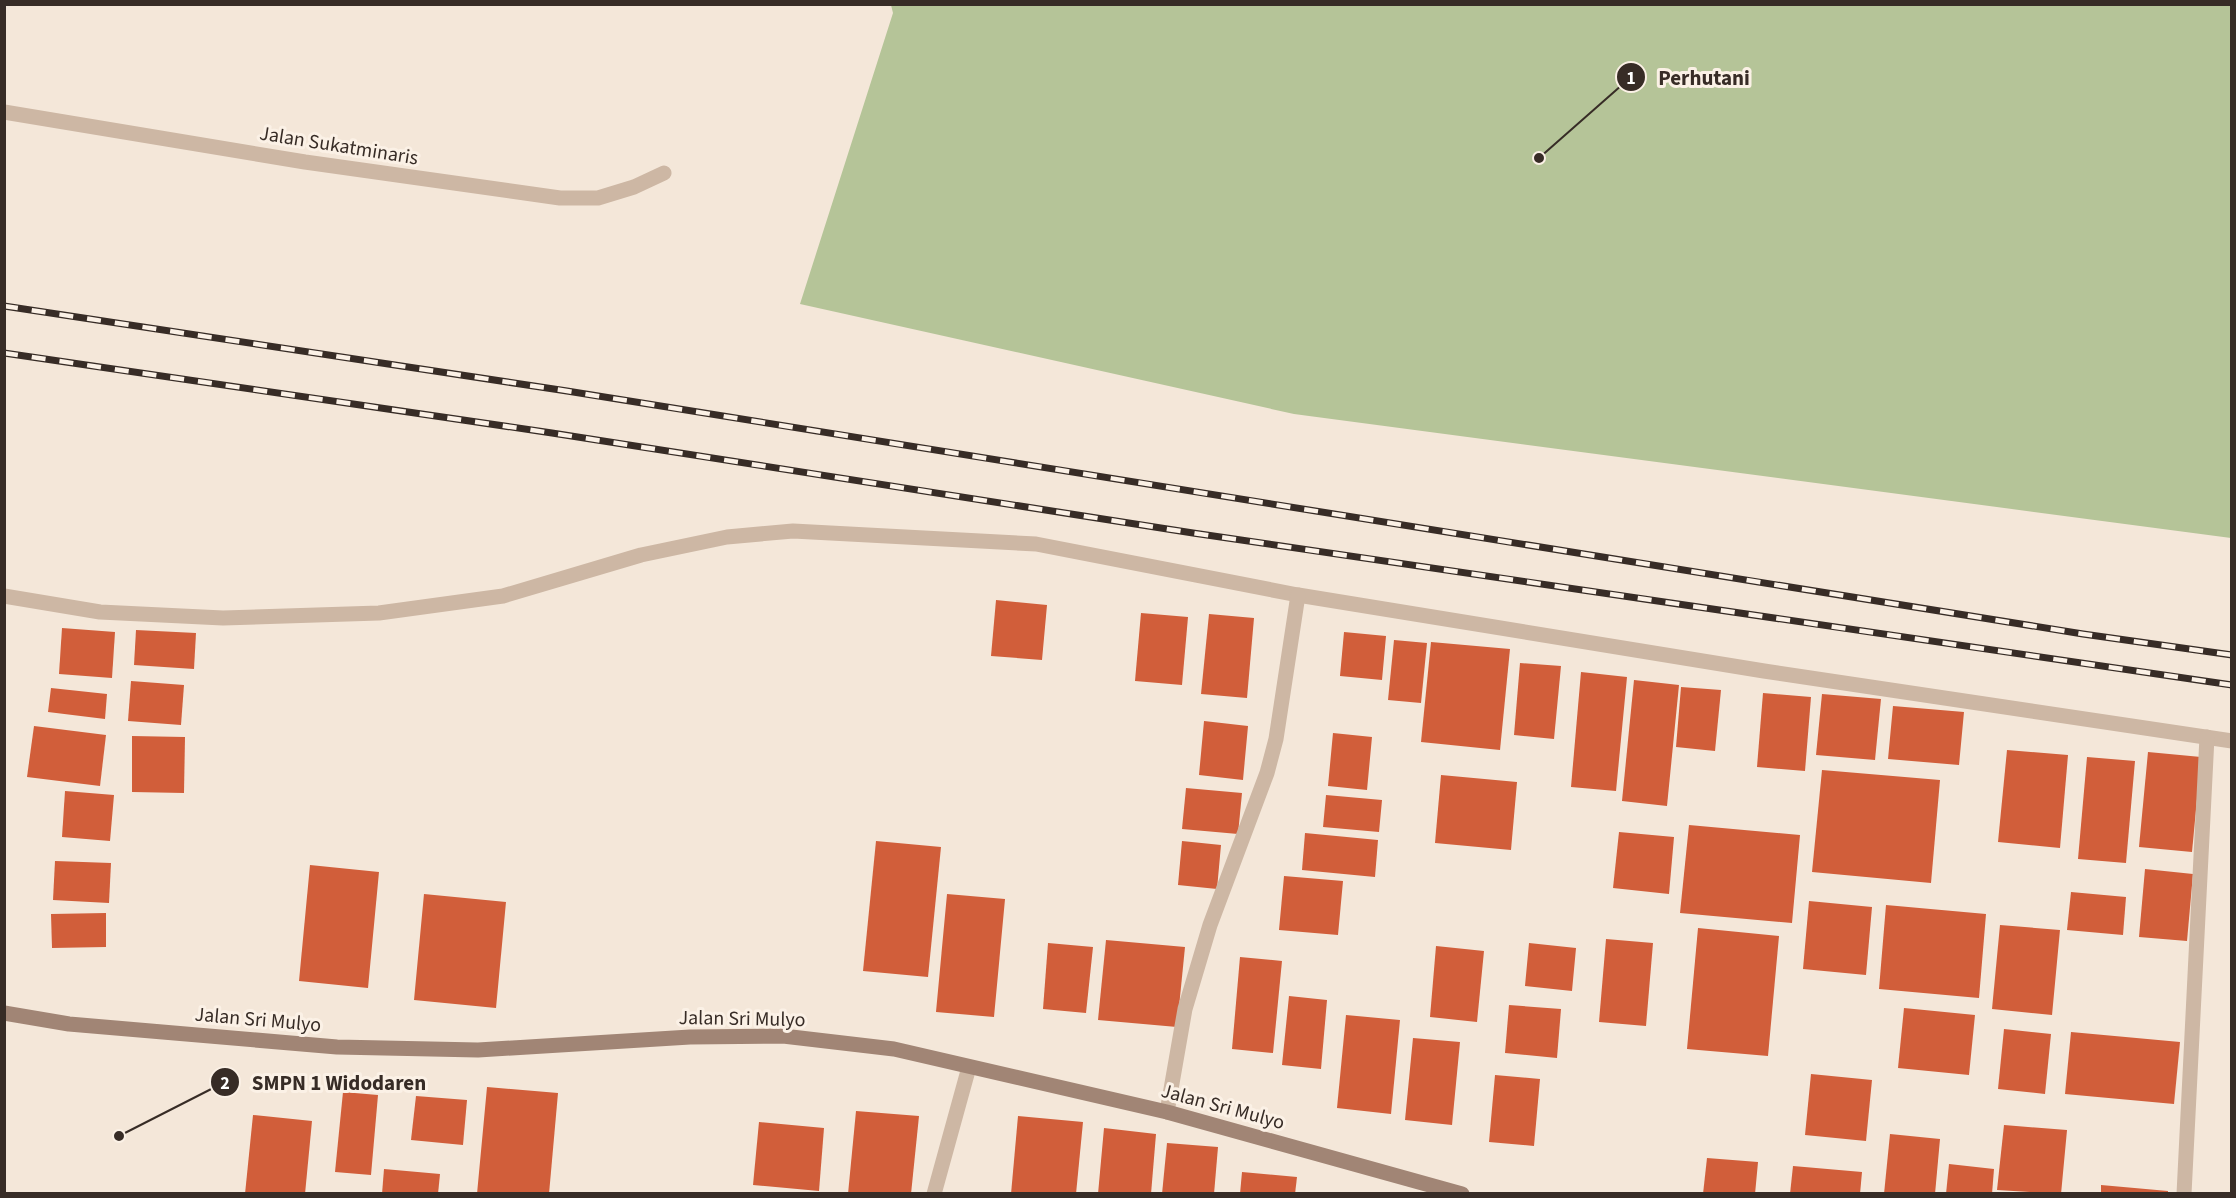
<svg xmlns="http://www.w3.org/2000/svg" width="2236" height="1198" font-family="'Source Sans 3',sans-serif">
	<style>
		.green { fill: #b5c498 }
		.building { fill: #d15e3a }
		.lines { fill: none; stroke-linecap: round; stroke-linejoin: round }
		.street { stroke: #cdb7a4; stroke-width: 15 }
		.secondary { stroke: #a18575; stroke-width: 15 }
		.rail-casing { stroke: #372c26; stroke-width: 7 }
		.rail { stroke: #fbf1e6; stroke-width: 4.5; stroke-dasharray: 14; stroke-linecap: butt }
		.labels { text-anchor: middle; stroke-width: 6; stroke-linejoin: round; paint-order: stroke }
		.street-label { font-size: 20px; fill: #372c26; stroke: #fbf1e6 }
		.leader { fill: none; stroke: #372c26; stroke-width: 2 }
		.callout-dot { fill: #372c26; stroke: #fbf1e6; stroke-width: 2 }
		.mark-label { font-size: 18px; text-anchor: middle; font-weight: bold; fill: #fff }
		.callout-label { font-size: 21px; text-anchor: middle; font-weight: bold; fill: #372c26; stroke: #fbf1e6; stroke-width: 6; stroke-linejoin: round; paint-order: stroke }
	</style>
	<rect width="100%" height="100%" fill="#f4e7d9"/>
	<path class="green" d="M891,5H2231V538L1294,414L800,304L893,13Z"/>
	<g class="building">
		<path d="M996,600L1047,605L1042,660L991,656Z"/>
		<path d="M1141,613L1188,617L1182,685L1135,681Z"/>
		<path d="M1209,614L1254,618L1247,698L1201,694Z"/>
		<path d="M62,628L115,632L112,678L59,674Z"/>
		<path d="M136,630L196,633L194,669L134,665Z"/>
		<path d="M1344,632L1386,636L1382,680L1340,676Z"/>
		<path d="M1394,640L1427,643L1421,703L1388,700Z"/>
		<path d="M1431,642L1510,649L1500,750L1421,742Z"/>
		<path d="M1520,663L1561,666L1554,739L1514,735Z"/>
		<path d="M1581,672L1627,677L1616,791L1571,787Z"/>
		<path d="M1634,680L1679,685L1667,806L1622,801Z"/>
		<path d="M131,681L184,685L181,725L128,721Z"/>
		<path d="M1681,687L1721,690L1715,751L1676,747Z"/>
		<path d="M51,688L107,694L105,719L48,712Z"/>
		<path d="M1763,693L1811,697L1805,771L1757,767Z"/>
		<path d="M1822,694L1881,699L1875,760L1816,755Z"/>
		<path d="M1893,706L1964,712L1959,765L1888,759Z"/>
		<path d="M1204,721L1248,726L1243,780L1199,775Z"/>
		<path d="M34,726L106,735L100,786L27,777Z"/>
		<path d="M1333,733L1372,737L1367,790L1328,786Z"/>
		<path d="M132,736L185,737L184,793L132,792Z"/>
		<path d="M2007,750L2068,755L2060,848L1998,842Z"/>
		<path d="M2148,752L2201,757L2192,852L2139,847Z"/>
		<path d="M2087,757L2135,761L2126,863L2078,859Z"/>
		<path d="M1822,770L1940,780L1931,883L1812,872Z"/>
		<path d="M1441,775L1517,782L1511,850L1435,843Z"/>
		<path d="M1186,788L1242,793L1238,834L1182,829Z"/>
		<path d="M65,791L114,795L110,841L62,837Z"/>
		<path d="M1326,795L1382,800L1379,832L1323,827Z"/>
		<path d="M1689,825L1800,835L1792,923L1680,913Z"/>
		<path d="M1619,832L1674,837L1669,894L1613,888Z"/>
		<path d="M1305,833L1378,840L1375,877L1302,870Z"/>
		<path d="M876,841L941,847L928,977L863,971Z"/>
		<path d="M1182,841L1221,845L1217,889L1178,885Z"/>
		<path d="M55,861L111,863L109,903L53,900Z"/>
		<path d="M310,865L379,872L368,988L299,981Z"/>
		<path d="M2145,869L2193,874L2187,941L2139,937Z"/>
		<path d="M1284,876L1343,881L1338,935L1279,930Z"/>
		<path d="M2071,892L2126,897L2123,935L2067,930Z"/>
		<path d="M424,894L506,902L496,1008L414,1000Z"/>
		<path d="M947,894L1005,899L994,1017L936,1012Z"/>
		<path d="M1809,901L1872,907L1866,975L1803,969Z"/>
		<path d="M1886,905L1986,914L1979,998L1879,989Z"/>
		<path d="M106,913V947L52,948L51,914Z"/>
		<path d="M2000,925L2060,930L2052,1015L1992,1009Z"/>
		<path d="M1698,928L1779,936L1768,1056L1687,1049Z"/>
		<path d="M1606,939L1653,943L1646,1026L1599,1022Z"/>
		<path d="M1106,940L1185,947L1177,1027L1098,1020Z"/>
		<path d="M1048,943L1093,947L1086,1013L1043,1009Z"/>
		<path d="M1529,943L1576,948L1572,991L1525,986Z"/>
		<path d="M1436,946L1484,951L1477,1022L1430,1017Z"/>
		<path d="M1240,957L1282,961L1273,1053L1232,1049Z"/>
		<path d="M1289,996L1327,1000L1321,1069L1282,1065Z"/>
		<path d="M1509,1005L1561,1009L1557,1058L1505,1053Z"/>
		<path d="M1904,1008L1975,1015L1969,1075L1898,1068Z"/>
		<path d="M1346,1015L1400,1020L1391,1114L1337,1108Z"/>
		<path d="M2004,1029L2051,1034L2045,1094L1998,1089Z"/>
		<path d="M2071,1032L2180,1042L2174,1104L2065,1094Z"/>
		<path d="M1413,1038L1460,1042L1452,1125L1405,1120Z"/>
		<path d="M1811,1074L1872,1080L1866,1141L1805,1135Z"/>
		<path d="M1495,1075L1540,1079L1534,1146L1489,1142Z"/>
		<path d="M487,1087L558,1093L549,1194H477Z"/>
		<path d="M343,1092L378,1095L371,1175L335,1172Z"/>
		<path d="M416,1096L467,1100L463,1145L411,1140Z"/>
		<path d="M856,1111L919,1116L911,1194H848Z"/>
		<path d="M253,1115L312,1121L305,1194H245Z"/>
		<path d="M1018,1116L1083,1122L1076,1194H1011Z"/>
		<path d="M759,1122L824,1128L819,1191L753,1185Z"/>
		<path d="M2004,1125L2067,1130L2061,1194L1997,1190Z"/>
		<path d="M1104,1128L1156,1134L1151,1194H1098Z"/>
		<path d="M1890,1134L1940,1139L1935,1194H1884Z"/>
		<path d="M1167,1143L1218,1147L1214,1194H1162Z"/>
		<path d="M1707,1158L1758,1162L1755,1194H1703Z"/>
		<path d="M1949,1164L1994,1169L1992,1194H1946Z"/>
		<path d="M1793,1166L1862,1172L1860,1194H1790Z"/>
		<path d="M384,1169L440,1174L438,1194H382Z"/>
		<path d="M1242,1172L1297,1177L1295,1194H1240Z"/>
		<path d="M2101,1185L2168,1191V1194H2101Z"/>
	</g>
	<g class="lines">
		<g class="street">
			<path d="M4,112L305,162L560,198H598L634,187L664,173"/>
			<path d="M4,596L100,612L223,618L379,613L503,596L641,555L727,537L793,531L1036,544L1298,595L1764,671L2232,741"/>
			<path d="M1167,1112L1185,1009L1210,925L1267,773L1276,739L1298,595"/>
			<path d="M934,1194L969,1067"/>
			<path d="M2184,1194L2207,737"/>
		</g>
		<path class="secondary" d="M4,1013L69,1024L337,1047L478,1050L690,1037L783,1036L894,1049L1167,1112L1462,1194"/>
		<g class="rail-casing">
			<g id="rail">
				<path d="M4,306L567,391L2083,634L2232,655"/>
				<path d="M4,353L552,433L1193,533L2232,685"/>
			</g>
		</g>
		<use href="#rail" class="rail"/>
	</g>
	<g class="labels">
		<g class="street-label">
			<text transform="translate(339 145) rotate(9)" y="7">Jalan Sukatminaris</text>
			<text transform="translate(742 1018) rotate(1)" y="7">Jalan Sri Mulyo</text>
			<text transform="translate(258 1019) rotate(5)" y="7">Jalan Sri Mulyo</text>
			<text transform="translate(1223 1106) rotate(15)" y="7">Jalan Sri Mulyo</text>
		</g>
	</g>
	<path class="leader" d="M1539 158L1631 77M119 1136L225 1082"/>
	<g class="callout-dot">
		<circle cx="1539" cy="158" r="6"/>
		<circle cx="119" cy="1136" r="6"/>
		<circle cx="1631" cy="77" r="15"/>
		<circle cx="225" cy="1082" r="15"/>
	</g>
	<g class="mark-label">
		<text x="1631" y="84">1</text>
		<text x="225" y="1089">2</text>
	</g>
	<g class="callout-label">
		<text x="1704" y="85">Perhutani</text>
		<text x="339" y="1090">SMPN 1 Widodaren</text>
	</g>
	<rect width="2236" height="1198" fill="none" stroke="#372c26" stroke-width="12"/>
</svg>
